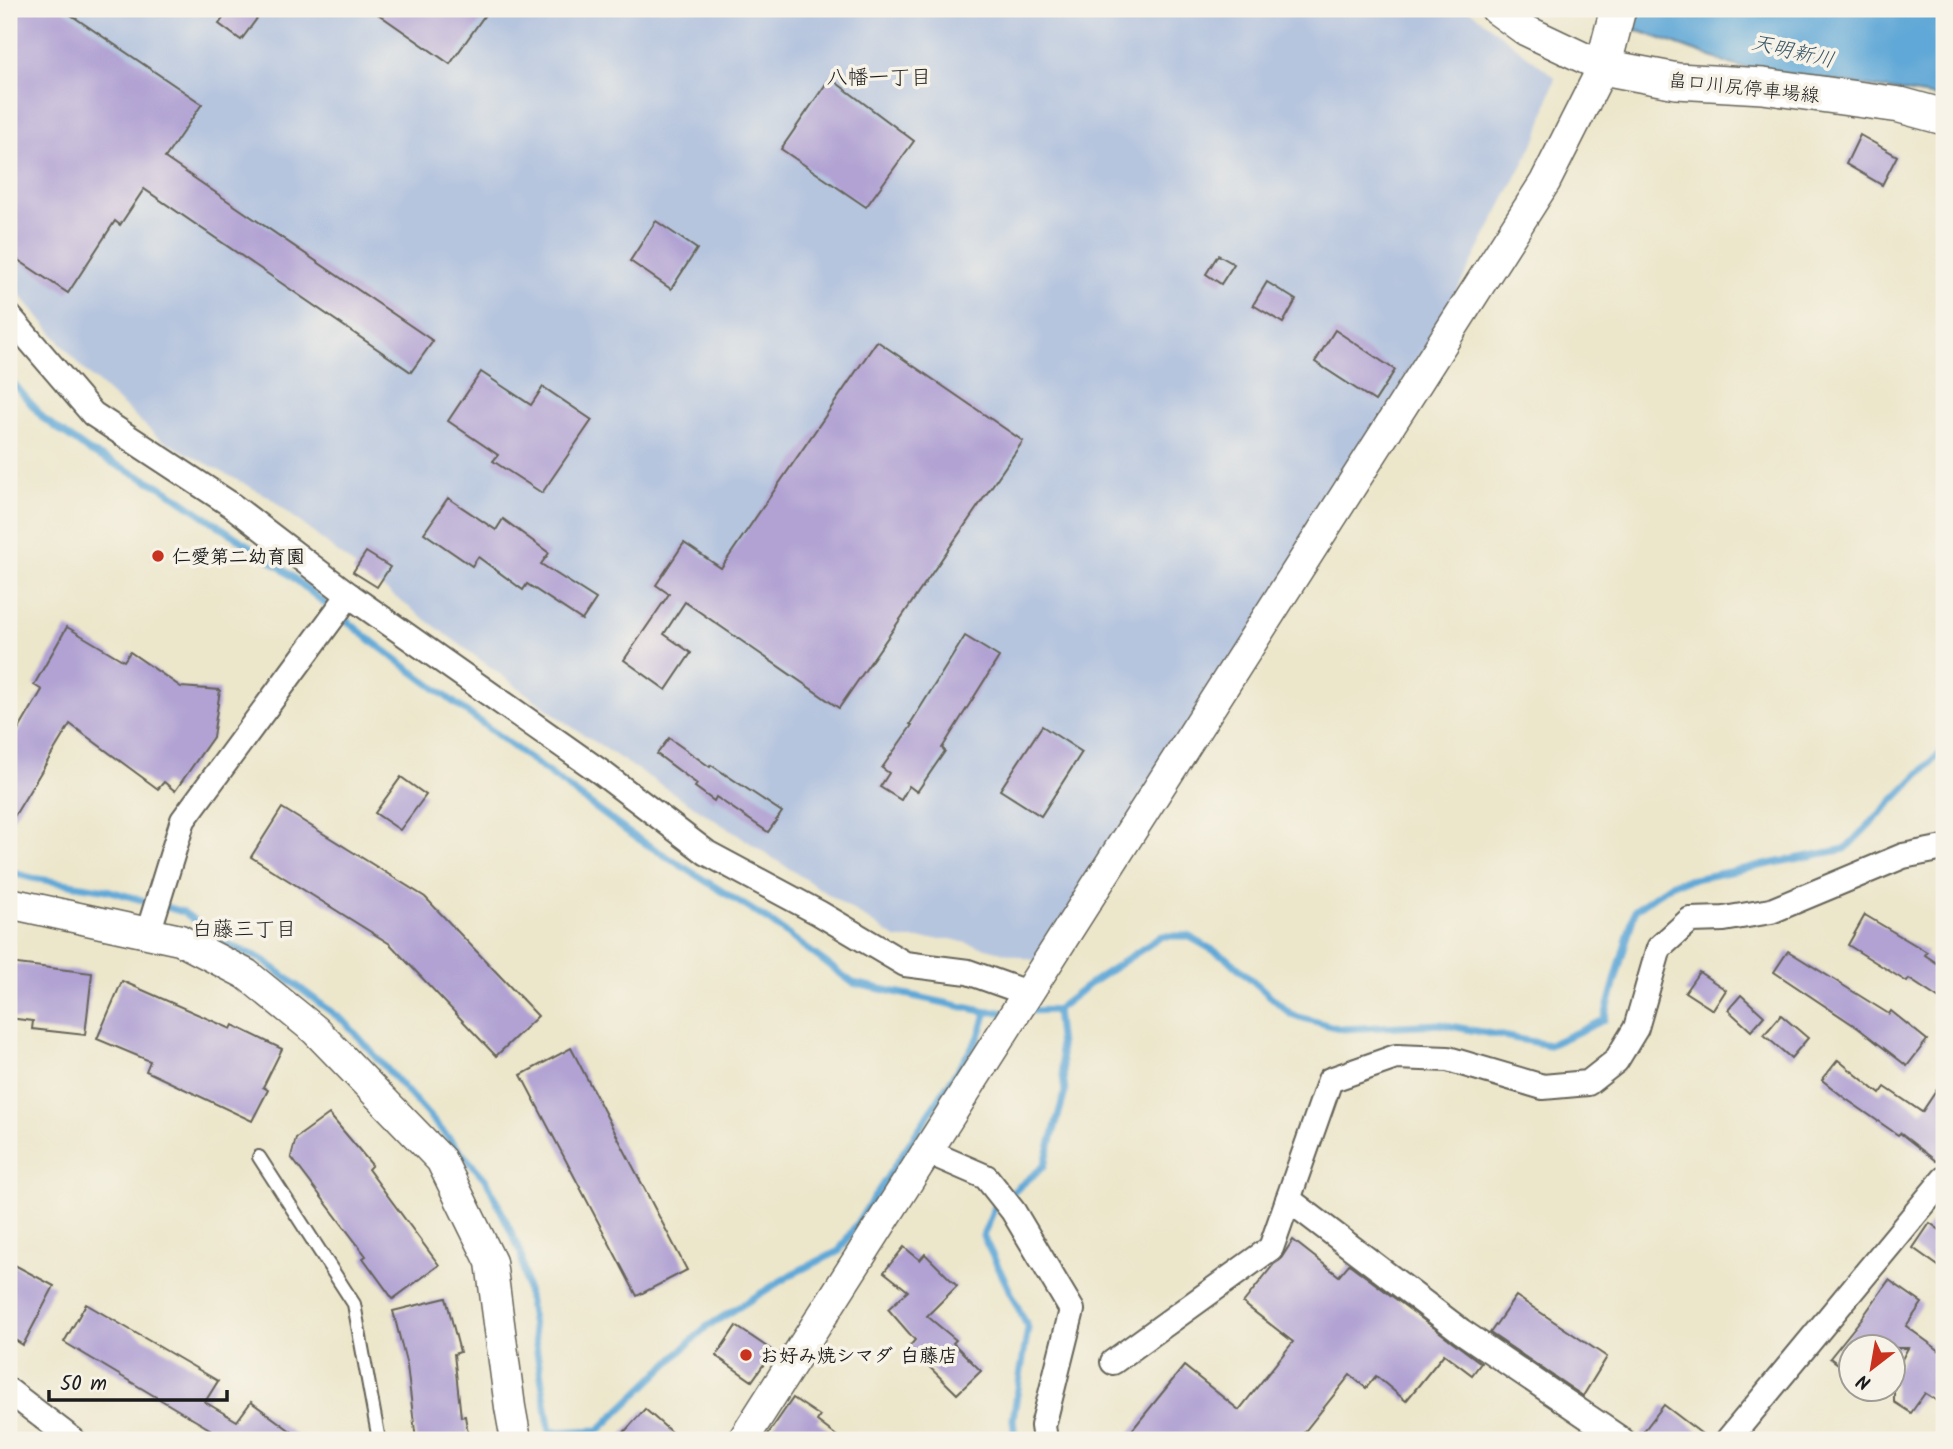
<svg xmlns="http://www.w3.org/2000/svg" width="1953" height="1449" font-family="Kalam,'Klee One',sans-serif">
	<style>
		.industrial { fill: #b6c5de }
		.water { fill: #60a8d7; stroke: #3e627a; stroke-width: 2 }
		.lines { fill: none; stroke-linecap: round; stroke-linejoin: round }
		.stream { stroke: #60a8d7; stroke-width: 7 }
		.building { fill: #b1a2d3 }
		.service-casing { stroke: #656359; stroke-width: 16 }
		.minor-casing { stroke: #656359; stroke-width: 28 }
		.tertiary-casing { stroke: #656359; stroke-width: 33 }
		.secondary-casing { stroke: #656359; stroke-width: 38 }
		.service { stroke: #fff; stroke-width: 12 }
		.minor { stroke: #fff; stroke-width: 24 }
		.tertiary { stroke: #fff; stroke-width: 30 }
		.secondary { stroke: #fff; stroke-width: 35 }
		.poi-dot { fill: #c8321e; stroke: #f7f3e8; stroke-width: 2.5 }
		.labels { text-anchor: middle; stroke-width: 7; stroke-linejoin: round; paint-order: stroke }
		.street-label { font-size: 19px; fill: #1c1c1c; stroke: #f7f3e8 }
		.poi-label { font-size: 19px; font-weight: bold; fill: #1c1c1c; stroke: #f7f3e8; text-anchor: start }
		.water-label { font-size: 21px; font-style: italic; fill: #375467; stroke: #f7f3e8 }
		.neighbourhood-label { font-size: 21px; fill: #1c1c1c; stroke: #f7f3e8 }
	</style>
	<rect width="100%" height="100%" fill="#f7f3e8"/>
	<filter id="ink" filterUnits="userSpaceOnUse"><feTurbulence type="fractalNoise" baseFrequency=".0143" numOctaves="2"/><feDisplacementMap in="SourceGraphic" scale="14" xChannelSelector="R" yChannelSelector="G"/><feConvolveMatrix kernelMatrix="1 2 1 2 8 2 1 2 1" color-interpolation-filters="sRGB"/></filter>
	<filter id="wash" filterUnits="userSpaceOnUse"><feTurbulence type="fractalNoise" baseFrequency=".00686" numOctaves="4" result="noise"/><feDisplacementMap in="SourceGraphic" scale="28" xChannelSelector="R" yChannelSelector="G"/><feGaussianBlur stdDeviation="1.57" result="paint"/><feColorMatrix in="noise" values="0 0 0 0 0 0 0 0 0 0 0 0 0 0 0 0 0 1.4 0 .05"/><feComposite in="paint" operator="in"/></filter>
	<g filter="url(#wash)">
		<rect width="100%" height="100%" fill="#ece6cb"/>
		<path class="industrial" d="M9,9H1468L1555,77L1538,135L1417,368L1040,962L951,939H897L569,725L368,577L269,497L159,438L85,371L9,282Z"/>
		<path class="water" d="M1578,9H1944V98L1736,66Z"/>
		<g class="lines">
			<g class="stream">
				<path d="M9,378L44,419L89,451L163,488L280,567L373,642L629,833L768,920L853,983L987,1012H1005"/>
				<path d="M9,872L32,878L107,890L183,912L229,945L263,960L346,1023L487,1181L521,1253L550,1432L599,1430L705,1328L792,1274L839,1251L978,1039L987,1012"/>
				<path d="M1024,1011L1056,1010L1091,983L1162,936H1188L1227,958L1292,1015L1342,1029L1440,1024L1549,1045L1604,1020L1635,910L1673,883L1845,849L1944,749"/>
				<path d="M1015,1440L1013,1419L1028,1328L983,1236L995,1207L1044,1166L1065,1092L1056,1010"/>
			</g>
		</g>
		<g id="blocks">
			<g class="building">
				<path d="M9,9H62L202,104L165,158L433,341L411,372L144,189L120,225L115,221L68,293L9,254Z"/>
				<path d="M230,9H264L241,40L219,24Z"/>
				<path d="M371,9H489L450,64Z"/>
				<path d="M830,78L914,141L866,207L781,149Z"/>
				<path d="M1860,135L1897,156L1882,185L1846,164Z"/>
				<path d="M656,221L697,249L671,289L630,261Z"/>
				<path d="M1218,255L1234,264L1221,284L1206,274Z"/>
				<path d="M1267,282L1296,300L1283,323L1253,305Z"/>
				<path d="M1335,330L1395,370L1375,401L1315,362Z"/>
				<path d="M877,341L1023,441L839,708L685,602L664,634L691,653L666,690L624,660L669,594L656,585L684,543L721,568Z"/>
				<path d="M481,372L531,405L543,387L592,420L542,493L493,461L498,455L448,421Z"/>
				<path d="M448,498L496,530L503,519L549,553L541,564L596,599L582,620L527,584L523,590L478,557L472,566L424,533Z"/>
				<path d="M366,552L390,567L377,587L353,572Z"/>
				<path d="M67,627L124,661L130,652L181,687L220,690L213,737L175,791L164,782L158,789L70,724L9,825V746L42,690L34,685Z"/>
				<path d="M965,636L999,657L942,748L945,751L917,792L909,786L901,800L880,787L889,773L882,768L912,725L910,724Z"/>
				<path d="M1042,726L1082,752L1041,816L1000,790Z"/>
				<path d="M669,738L710,767L711,765L782,812L768,832L716,797L714,801L695,787L697,784L657,754Z"/>
				<path d="M401,777L426,795L400,830L375,813Z"/>
				<path d="M282,808L425,897L538,1016L496,1056L390,944L251,857Z"/>
				<path d="M1865,915L1927,952L1925,955L1944,968V1002L1909,979L1907,982L1848,945Z"/>
				<path d="M1788,951L1889,1014L1891,1011L1927,1040L1907,1066L1858,1028L1774,972Z"/>
				<path d="M9,963L92,973L85,1035L32,1029L33,1021L9,1018Z"/>
				<path d="M1699,972L1726,990L1713,1010L1685,992Z"/>
				<path d="M122,981L231,1029L233,1025L282,1049L263,1087L268,1090L252,1121L146,1071L150,1061L97,1039Z"/>
				<path d="M1741,995L1764,1016L1751,1031L1728,1010Z"/>
				<path d="M1781,1015L1808,1038L1791,1058L1764,1035Z"/>
				<path d="M571,1048L687,1270L637,1296L521,1075Z"/>
				<path d="M1838,1060L1880,1094L1885,1087L1922,1112L1944,1079V1151L1936,1161L1900,1133L1898,1135L1846,1099L1822,1080Z"/>
				<path d="M329,1114L372,1165L368,1169L439,1265L393,1299L363,1258L366,1256L291,1157L296,1138Z"/>
				<path d="M1930,1223L1944,1233V1270L1913,1248Z"/>
				<path d="M1293,1240L1339,1276L1349,1264L1481,1363L1472,1375L1444,1354L1406,1401L1376,1376L1366,1388L1350,1375L1298,1440H1124L1184,1366L1239,1410L1293,1342L1243,1303L1274,1264L1280,1260Z"/>
				<path d="M904,1247L920,1260L925,1254L957,1286L927,1316L956,1340L953,1343L981,1371L957,1394L909,1347L915,1340L888,1309L908,1291L884,1272Z"/>
				<path d="M9,1262L54,1286L23,1345L9,1336Z"/>
				<path d="M1889,1280L1922,1303L1906,1326L1944,1354V1405L1925,1393L1911,1413L1894,1402V1374L1908,1348H1852V1374L1830,1358L1862,1318Z"/>
				<path d="M1516,1296L1607,1357L1583,1396L1490,1333Z"/>
				<path d="M446,1298L460,1352L454,1354L461,1417L465,1416L469,1440H416L407,1366L393,1311Z"/>
				<path d="M86,1304L218,1381L205,1402L237,1421L251,1402L303,1440H223L224,1438L218,1434L64,1342Z"/>
				<path d="M736,1326L773,1351L752,1381L716,1356Z"/>
				<path d="M793,1398L820,1416L817,1421L842,1440H764Z"/>
				<path d="M1664,1405L1710,1440H1637Z"/>
				<path d="M645,1409L680,1440H617Z"/>
			</g>
		</g>
	</g>
	<g filter="url(#ink)">
		<use href="#blocks" fill-opacity="0" stroke="#656359" stroke-width="2"/>
		<g class="lines">
			<g class="service-casing">
				<path id="service" d="M259,1157L354,1304L379,1440"/>
			</g>
			<g class="minor-casing">
				<g id="minor">
					<path d="M9,316L93,414L230,504L349,595L602,773L707,853L819,913L905,964L968,972L1027,993"/>
					<path d="M148,933L183,820L349,595"/>
					<path d="M926,1151L986,1177L1013,1211L1072,1310L1043,1426L1045,1440"/>
					<path d="M1288,1199L1461,1331L1622,1440"/>
					<path d="M1113,1362L1271,1248L1330,1080L1396,1057L1448,1059L1543,1087L1588,1083L1616,1061L1636,1028L1659,948L1690,920L1724,919L1771,911L1903,856L1944,848"/>
					<path d="M9,1391L73,1440"/>
					<path d="M1728,1440L1944,1179"/>
				</g>
			</g>
			<g class="tertiary-casing">
				<g id="tertiary">
					<path d="M9,903L180,940L246,974L315,1030L441,1160L491,1262L510,1407L516,1440"/>
					<path d="M743,1440L1545,182L1603,67L1525,30L1496,9"/>
				</g>
			</g>
			<g class="secondary-casing">
				<path id="secondary" d="M1618,9L1603,67L1677,81L1763,86L1900,105L1944,117"/>
			</g>
			<use href="#service" class="service"/>
			<use href="#minor" class="minor"/>
			<use href="#tertiary" class="tertiary"/>
			<use href="#secondary" class="secondary"/>
		</g>
	</g>
	<g class="poi-dot">
		<circle cx="158" cy="556" r="7"/>
		<circle cx="746" cy="1355" r="7"/>
	</g>
	<g class="labels">
		<g class="street-label">
			<text transform="translate(1744 87) rotate(6)" y="7">畠口川尻停車場線</text>
		</g>
		<g class="poi-label">
			<text x="172" y="563">仁愛第二幼育園</text>
			<text x="760" y="1362">お好み焼シマダ 白藤店</text>
		</g>
		<g class="water-label">
			<text transform="translate(1793 51) rotate(13)" y="7">天明新川</text>
		</g>
		<g class="neighbourhood-label">
			<text x="879" y="84">八幡一丁目</text>
			<text x="244" y="936">白藤三丁目</text>
		</g>
	</g>
	<rect width="1953" height="1449" fill="none" stroke="#f7f3e8" stroke-width="35"/>
	<g transform="translate(1872 1368) rotate(211)"><circle r="33" fill="#f7f3e8" stroke="#9f9d96" stroke-width="2"/>
	<path d="M0-5L12 26L0 18L-12 26Z" fill="#c8321e"/>
	<text y="-10" font-size="19" font-weight="bold" text-anchor="middle" fill="#1c1c1c">N</text>
	</g>
	<path d="M49 1390v10h178v-10" fill="none" stroke="#1c1c1c" stroke-width="3.5"/>
	<text x="60" y="1390" font-size="21" fill="#1c1c1c" stroke="#f7f3e8" stroke-width="5" paint-order="stroke">50 m</text>
</svg>
